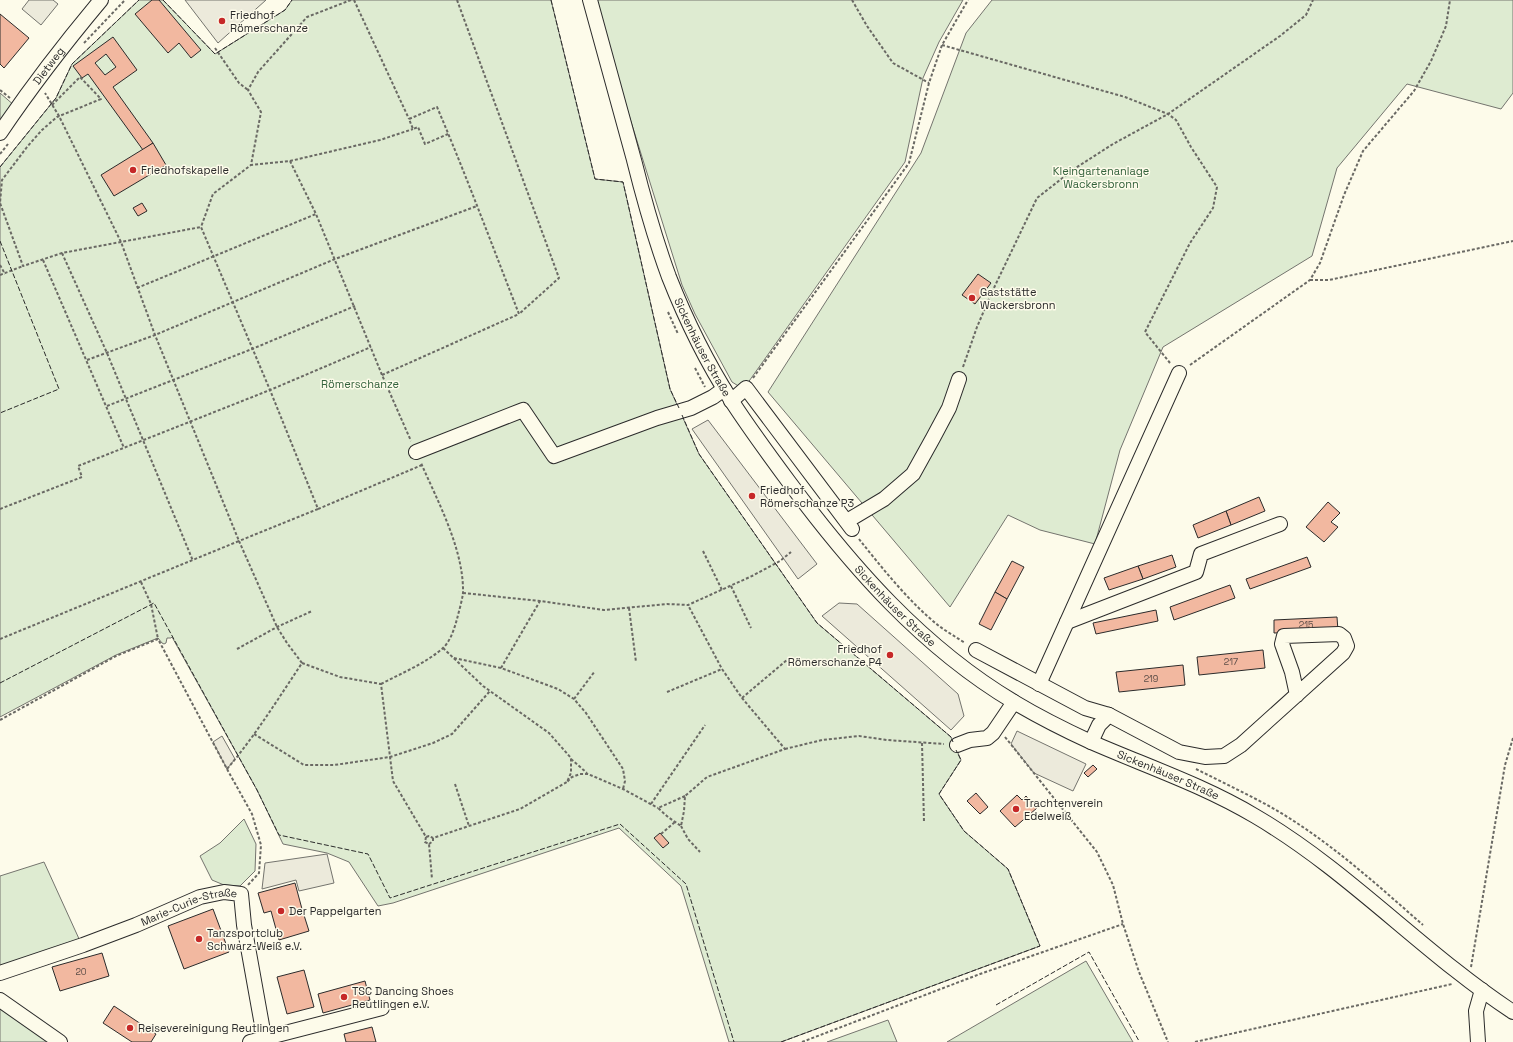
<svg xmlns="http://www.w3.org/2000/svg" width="1513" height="1042" font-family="'Space Grotesk',sans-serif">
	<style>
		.green { fill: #deebd1; stroke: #74746e }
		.parking { fill: #eceadb; stroke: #74746e }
		.building { fill: #f2b8a0; stroke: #2b2b2b; fill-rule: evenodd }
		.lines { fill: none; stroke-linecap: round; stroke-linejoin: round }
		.minor-casing { stroke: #2b2b2b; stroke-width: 16 }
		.path { stroke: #6a6964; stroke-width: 2; stroke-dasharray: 3 2; stroke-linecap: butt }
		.minor { stroke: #fdfbea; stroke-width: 14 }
		.fence { stroke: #2b2b2b; stroke-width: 1; stroke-dasharray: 5 2; stroke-linecap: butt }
		.poi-dot { fill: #c62828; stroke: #fdfbea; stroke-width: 1.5 }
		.labels { text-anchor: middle; stroke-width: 3; stroke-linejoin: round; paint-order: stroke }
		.number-label { font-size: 9px; fill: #5d4e48 }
		.poi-label { font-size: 11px; fill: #2b2b2b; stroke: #fdfbea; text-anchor: start }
		.street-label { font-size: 11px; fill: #2b2b2b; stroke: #fdfbea }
		.park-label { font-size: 11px; fill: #34623c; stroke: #fdfbea }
	</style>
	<rect width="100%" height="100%" fill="#fdfbea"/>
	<g class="green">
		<path d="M139,0H163L215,54L285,10L292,0H551L595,179L623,182L670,389L699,454L817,623L951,737L961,760L939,794L964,831L1008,869L1040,946L781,1042H729L681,886L619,828L393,903L378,906L349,862L327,853L283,844L257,790L172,637L171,638H167L166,643L164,644L162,643L158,638L116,655L0,717V167L56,98L72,64Z"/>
		<path d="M593,0H963L939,42L923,78L905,162L747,384L740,387L732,382L695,314L682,285Z"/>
		<path d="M992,0H1513V93L1501,109L1407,84L1337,168L1312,256L1163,347L1120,450L1095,544L1040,530L1008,515L950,607L768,392L921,153L966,33Z"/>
		<path d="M0,93L15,106L0,128Z"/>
		<path d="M244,819L256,844L255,871L240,886L224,885L212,880L200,856L220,843Z"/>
		<path d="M44,862L80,941L0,968V876Z"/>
		<path d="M1086,961L1133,1042H947Z"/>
		<path d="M0,1001L58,1042H0Z"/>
		<path d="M888,1020L897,1042H827Z"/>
	</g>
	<g class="parking">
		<path d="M29,0H53L58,4L41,25L22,9Z"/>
		<path d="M185,0H266L218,43Z"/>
		<path d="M708,420L817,564L798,579L692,429Z"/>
		<path d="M839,603L857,604L958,694L964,716L951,730L822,616Z"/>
		<path d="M1017,731L1086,764L1073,791L1034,773L1011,744Z"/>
		<path d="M222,736L235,759L227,769L213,742Z"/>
		<path d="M327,854L334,883L299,891L296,880L262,889L265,863Z"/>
	</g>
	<g class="building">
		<path d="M152,0H159L201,50L191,58L179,43L168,53L135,14Z"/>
		<path d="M0,14L29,38L4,68L0,64Z"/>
		<path d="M113,37L137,70L113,87L153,143L143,150L88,74L82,78L73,66ZM106,54L116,67L105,75L95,63Z"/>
		<path d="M153,143L166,165L114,196L101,175Z"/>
		<path d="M142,203L147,211L138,216L133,208Z"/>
		<path d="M978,274L991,283L975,304L962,295Z"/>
		<path d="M1259,497L1265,511L1231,525L1226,511Z"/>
		<path d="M1328,502L1340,513L1331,522L1338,527L1324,542L1306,527Z"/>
		<path d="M1226,511L1231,525L1198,538L1193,525Z"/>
		<path d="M1172,555L1176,567L1143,579L1138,566Z"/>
		<path d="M1307,557L1311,567L1250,589L1246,579Z"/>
		<path d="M1012,561L1024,567L1007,599L995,592Z"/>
		<path d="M1138,566L1143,579L1109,590L1104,578Z"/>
		<path d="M1230,585L1235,598L1174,620L1170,607Z"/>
		<path d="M995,592L1007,599L991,630L979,624Z"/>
		<path d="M1156,610L1158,621L1096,634L1093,623Z"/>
		<path d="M1337,617L1338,631L1274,633V620Z"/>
		<path d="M1263,650L1265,668L1199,675L1197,657Z"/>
		<path d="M1183,665L1185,685L1119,692L1116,672Z"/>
		<path d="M1093,765L1097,769L1088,777L1084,773Z"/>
		<path d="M976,793L988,807L980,814L967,801Z"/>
		<path d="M1017,795L1022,800L1026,796L1037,808L1015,827L1000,811Z"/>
		<path d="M660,833L669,843L663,848L654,838Z"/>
		<path d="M295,883L302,909L299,910V913L303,912L309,931L279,940L271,911L264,913L258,893Z"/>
		<path d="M213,909L229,952L184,969L168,926Z"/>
		<path d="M102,953L109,976L60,991L52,967Z"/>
		<path d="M304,970L314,1007L287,1014L277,977Z"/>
		<path d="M365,981L370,1000L323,1013L318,994Z"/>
		<path d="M114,1006L156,1034L151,1042H132L103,1023Z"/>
		<path d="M372,1027L376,1042H346L344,1034Z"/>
	</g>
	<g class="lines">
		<g class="minor-casing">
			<g id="minor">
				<path id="s1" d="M590,0C605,53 619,107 634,160C644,200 655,239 669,277C686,320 706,361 731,400C749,428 769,455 789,482C852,567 922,647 1014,702C1039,717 1065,730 1091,742C1146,766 1203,785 1255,816C1349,871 1423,953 1513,1012"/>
				<path id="s2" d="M0,133C31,87 65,43 101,0"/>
				<path d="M731,401L746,388L852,529"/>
				<path d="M416,452L523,410L554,456L657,418L691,408L713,397L724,389"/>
				<path d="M847,521L884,499L913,474L933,438L949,408L959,379"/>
				<path d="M1067,622L1196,572L1201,554L1280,524"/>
				<path d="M976,650L1085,708L1109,715"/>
				<path d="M1039,684L1179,373"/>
				<path d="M1091,742L1099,725L1109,715L1179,752L1205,757L1224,756L1241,745L1343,653L1347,646L1344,638L1339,634L1284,636L1282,644L1292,672L1297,695"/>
				<path d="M957,745L970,740L987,738L993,733L1014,702"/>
				<path id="s3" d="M0,973L83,945L136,925L200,897L224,892L241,894L244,925L265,1042"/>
				<path d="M0,1000L60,1042"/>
				<path d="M250,1042L382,1008"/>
				<path d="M1478,1042L1476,1011L1482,990"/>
			</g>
		</g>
		<g class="path">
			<path d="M351,0L307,17L258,72L248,90L261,112L251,165L290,161L316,214L382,375L411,441"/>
			<path d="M354,0L409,119"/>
			<path d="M457,0L559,278L519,314"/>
			<path d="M852,0L867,26L893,63L929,83"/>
			<path d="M84,43L125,0"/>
			<path d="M942,45L1125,97L1168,114L1176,120L1191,147L1217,187L1213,208L1190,243L1145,332L1170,363"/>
			<path d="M215,48L239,83L248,90"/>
			<path d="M0,90L10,98"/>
			<path d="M52,105L80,77L101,99L57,117L42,130L27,147L2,180L0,203L23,266L62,253L201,227"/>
			<path d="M0,154L8,144"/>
			<path d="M290,161L380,140L413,129"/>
			<path d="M62,253L107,353L193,561"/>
			<path d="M43,260L124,448"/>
			<path d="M0,265L5,274"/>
			<path d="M0,275L23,266"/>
			<path d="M1310,280H1329L1513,241"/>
			<path d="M137,288L316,214"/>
			<path d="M668,312L678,334"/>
			<path d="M87,360L155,335L335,259L477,206"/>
			<path d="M1190,365L1310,280L1320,263L1344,195L1363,151L1414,91L1431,61L1446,26L1450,0"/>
			<path d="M963,367L977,327L992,292L1037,198L1074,169L1113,144L1168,114L1280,36L1306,15L1313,0"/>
			<path d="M695,368L705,387"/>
			<path d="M382,375L519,314C492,245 466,175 437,107L409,119L413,129L418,127L425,144L448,134"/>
			<path d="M753,378L909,163L929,83L942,45L968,0"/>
			<path d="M107,406L252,349L355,306"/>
			<path d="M0,509L82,477L78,466L270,390L371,347"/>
			<path d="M318,509L422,465"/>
			<path d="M859,539C882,568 910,603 939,626C947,632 956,637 965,643"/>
			<path d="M703,551L722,590"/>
			<path d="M141,582L151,604L158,639"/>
			<path d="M731,586L751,628"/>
			<path d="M463,593L540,601L604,610L667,604L688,605L752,576L780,561L791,552"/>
			<path d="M629,608L636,662"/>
			<path d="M0,639L239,541L155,335L121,242L59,116L45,93"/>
			<path d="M443,648L483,686L549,733L571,758V773L567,782L572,777L580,774H588L623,789L658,808"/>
			<path d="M237,649L277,627L312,611"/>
			<path d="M454,658L501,668L558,689L574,699L586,713L623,769L625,781L623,789"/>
			<path d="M302,663L340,677L381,684L393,781L426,837L429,836L433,838L520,809L567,782"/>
			<path d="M501,668L540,601"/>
			<path d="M381,684C402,673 424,664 442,649C450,642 454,630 457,619C459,611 462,601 463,593C464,550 438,502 421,463"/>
			<path d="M667,692L722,669"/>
			<path d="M742,698L788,659"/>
			<path d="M574,699L595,671"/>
			<path d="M0,720L116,656L158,639L227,769L252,814L261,845L259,873L248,885"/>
			<path d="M254,734L304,765H334L390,757L433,743L452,734L490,691"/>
			<path d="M1005,737L1097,852L1113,885L1123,924L1139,972L1168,1042"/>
			<path d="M922,743L924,822"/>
			<path d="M785,749L822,740L859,736L887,740L944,744"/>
			<path d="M571,759L587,773"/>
			<path d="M227,769C255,736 278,699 302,663L287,643L277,627L239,541L318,509L270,390L201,227L213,194L251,165"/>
			<path d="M1196,769C1220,781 1245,793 1269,806C1326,838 1375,883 1423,925"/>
			<path d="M455,784L469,826"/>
			<path d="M685,796L658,808L668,817L681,826L684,811L685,796L707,777L785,749L742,698L722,669L688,605"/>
			<path d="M651,804L705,725"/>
			<path d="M681,826L688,839L700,852"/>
			<path d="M661,834L675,822"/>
			<path d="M426,837L425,842L429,844L432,879"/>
			<path d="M429,844L433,841V838"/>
			<path d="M1471,967L1505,765L1513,738"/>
			<path d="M802,1042L980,974L1123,924"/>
			<path d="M1195,1042L1452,984"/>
		</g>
		<use href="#minor" class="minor"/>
		<g class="fence">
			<path d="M163,0L215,54L285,10L292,0"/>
			<path d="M551,0L595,179L623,182L670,389L679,408"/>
			<path d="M0,167L56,98L72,64L139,0"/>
			<path d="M0,241L59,389L0,413"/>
			<path d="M682,415L699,454L817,623L951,737L953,742"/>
			<path d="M0,683L154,603L257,790L279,835L368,854L390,898L620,824L686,884L734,1042"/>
			<path d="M996,1005L1089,952L1139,1041"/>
			<path d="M781,1042L1040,946L1008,869L964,831L939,794L961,760L956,750"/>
		</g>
	</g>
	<g class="poi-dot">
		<circle cx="222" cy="21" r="4"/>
		<circle cx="133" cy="170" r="4"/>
		<circle cx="972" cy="298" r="4"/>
		<circle cx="752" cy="496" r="4"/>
		<circle cx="890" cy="655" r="4"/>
		<circle cx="1016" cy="809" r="4"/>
		<circle cx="281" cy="911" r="4"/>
		<circle cx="199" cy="939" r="4"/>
		<circle cx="344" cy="997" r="4"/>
		<circle cx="130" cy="1028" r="4"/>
	</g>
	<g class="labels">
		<g class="number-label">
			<text x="1306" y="628">215</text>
			<text x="1231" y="665">217</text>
			<text x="1151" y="682">219</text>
			<text x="81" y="975">20</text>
		</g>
		<g class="poi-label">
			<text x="230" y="19">Friedhof<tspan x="230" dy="13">Römerschanze</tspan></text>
			<text x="141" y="174">Friedhofskapelle</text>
			<text x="980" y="296">Gaststätte<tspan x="980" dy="13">Wackersbronn</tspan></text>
			<text x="760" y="494">Friedhof<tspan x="760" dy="13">Römerschanze P3</tspan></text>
			<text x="882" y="653" text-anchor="end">Friedhof<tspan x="882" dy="13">Römerschanze P4</tspan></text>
			<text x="1024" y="807">Trachtenverein<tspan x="1024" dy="13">Edelweiß</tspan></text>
			<text x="289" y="915">Der Pappelgarten</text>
			<text x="207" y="937">Tanzsportclub<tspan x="207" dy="13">Schwarz-Weiß e.V.</tspan></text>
			<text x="352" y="995">TSC Dancing Shoes<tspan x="352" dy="13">Reutlingen e.V.</tspan></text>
			<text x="138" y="1032">Reisevereinigung Reutlingen</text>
		</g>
		<g class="street-label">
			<text dy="4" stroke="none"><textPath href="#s2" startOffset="83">Dietweg</textPath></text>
			<text dy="4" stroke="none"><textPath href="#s1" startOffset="366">Sickenhäuser Straße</textPath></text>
			<text dy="4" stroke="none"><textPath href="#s1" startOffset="690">Sickenhäuser Straße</textPath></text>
			<text dy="4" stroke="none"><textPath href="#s1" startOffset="1014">Sickenhäuser Straße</textPath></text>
			<text dy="4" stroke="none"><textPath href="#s3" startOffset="201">Marie-Curie-Straße</textPath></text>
		</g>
		<g class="park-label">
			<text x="1101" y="175">Kleingartenanlage<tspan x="1101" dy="13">Wackersbronn</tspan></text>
			<text x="360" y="388">Römerschanze</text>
		</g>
	</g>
</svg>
